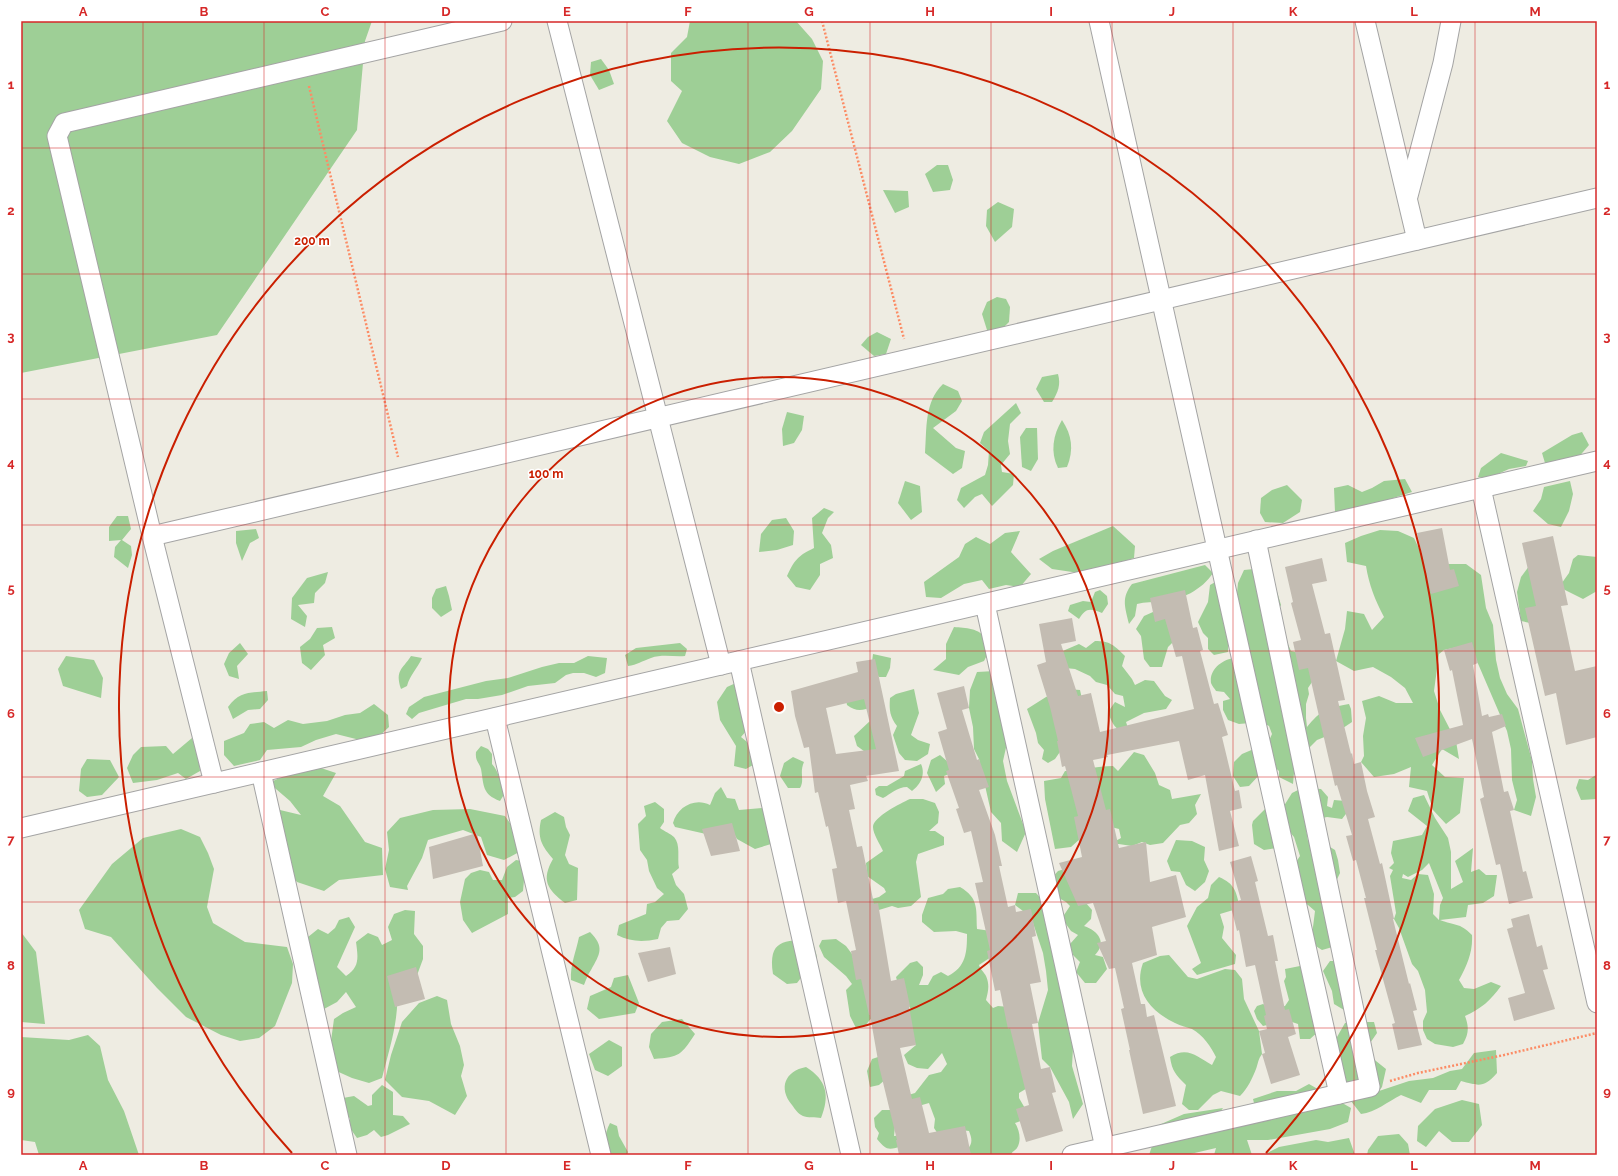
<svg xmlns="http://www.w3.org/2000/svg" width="1618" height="1176" font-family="Raleway,sans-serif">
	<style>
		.forest { fill: #9ecf96; fill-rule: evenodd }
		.building { fill: #c3bcb2; fill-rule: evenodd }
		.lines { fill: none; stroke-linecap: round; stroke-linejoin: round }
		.minor-casing { stroke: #a4a4a4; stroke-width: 21 }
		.path { stroke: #fc8c65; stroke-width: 2.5; stroke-dasharray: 2 2; stroke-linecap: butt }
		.minor { stroke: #fff; stroke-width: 19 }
		.grid { fill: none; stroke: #d62828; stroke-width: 1; stroke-opacity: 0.55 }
		.ring { fill: none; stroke: #ca1f00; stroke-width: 2 }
		.centre { fill: #ca1f00; stroke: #fff; stroke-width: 2 }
		.ring-label { font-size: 12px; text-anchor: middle; font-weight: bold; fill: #ca1f00; stroke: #fff; stroke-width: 3; stroke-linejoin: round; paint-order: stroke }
		.neatline { fill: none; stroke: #d62828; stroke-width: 1.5 }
		.grid-label { font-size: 13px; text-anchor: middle; font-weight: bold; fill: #d62828 }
	</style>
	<rect width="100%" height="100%" fill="#eeece2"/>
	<g class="forest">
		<path d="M21,21H372L365,41L357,130L217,335L21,373Z"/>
		<path d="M690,21H796L812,39L823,61L821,89L792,131L770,152L739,164L710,157L682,143L667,121L682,91L671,81V53L687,37Z"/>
		<path d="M601,59L609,70L614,84L599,90L590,75L591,62Z"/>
		<path d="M937,165H948L953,180L950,190L933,192L925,174Z"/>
		<path d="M883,190L908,191L909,207L895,213Z"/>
		<path d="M998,202L1014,209L1012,227L995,242L986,226L987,210Z"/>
		<path d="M997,297L1006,299L1010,307L1009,322L998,333L987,330L982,314L987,302Z"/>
		<path d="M877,332L891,339L886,354L874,356L861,345L868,337Z"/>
		<path d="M1058,374C1061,385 1058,392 1052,402H1044L1036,389L1042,377Z"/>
		<path d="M943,384L958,391L962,401L956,411L933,428L956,448L965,451L962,468L953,474L925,453C927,429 924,402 943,384Z"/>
		<path d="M1016,403L1021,413L1010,424L1008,441L1010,454L1001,465L1002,472L1014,474L1013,485L992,506L982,494L975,497L964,508L957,500L961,488L985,475L988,465L989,451L980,443L984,432Z"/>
		<path d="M787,412L804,416L802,430L794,443L783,446L782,429Z"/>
		<path d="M1062,420C1072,435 1074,450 1067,467L1058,468C1050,452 1053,435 1062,420Z"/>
		<path d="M1026,428H1037L1038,459L1031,471L1022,467L1020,437Z"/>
		<path d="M1582,432L1589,445L1577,459L1545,463L1542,453L1572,435Z"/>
		<path d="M1501,453L1528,461L1526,466L1509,469L1489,478L1478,477L1481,468Z"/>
		<path d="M1405,479L1412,492L1387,500L1335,512L1334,488L1348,485L1362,492L1372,488L1384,481Z"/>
		<path d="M905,481L920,486L922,512L911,520L898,503Z"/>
		<path d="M1570,481L1573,494L1569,511L1561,527L1548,524L1533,511L1541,499L1544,487Z"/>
		<path d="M1287,485L1302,500L1300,512L1283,523L1265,522L1260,513L1261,498L1272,490Z"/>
		<path d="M824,508L834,512L828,518L822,533L831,545L833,558L820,564V575L810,590L796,587L787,576C795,559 798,556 814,548L812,518Z"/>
		<path d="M117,516H128L131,529L122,540L131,546L132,555L128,568L114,557L115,547L121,540L109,541V527Z"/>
		<path d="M786,518L794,531L793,545L777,550L759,552L761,534L772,520Z"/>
		<path d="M1113,526L1135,546L1134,558L1096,571L1079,573L1052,569L1039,559L1053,551Z"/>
		<path d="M256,529L259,538L250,543L242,561L236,543V531Z"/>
		<path d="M1380,530L1398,531L1414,538L1422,555L1429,564H1466L1481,575L1486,608L1493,625L1496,660L1500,678L1507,694L1518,709L1532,761L1533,779L1536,797L1531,816L1514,810L1517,800L1512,780L1511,749L1507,731L1476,659L1462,646L1444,650L1439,654L1434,691L1440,710L1456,741L1459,759L1442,749L1432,765L1445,777L1464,778L1460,813L1446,824L1433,810L1427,791L1409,787L1411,767L1394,774L1374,777L1361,762L1364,756L1363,736L1366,718L1362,701L1379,696L1396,703H1413L1405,688L1391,677L1373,667L1354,671L1336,661L1345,629L1347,611L1364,614L1372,630L1384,617C1375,600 1369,585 1366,566L1347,562L1345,543L1361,536Z"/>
		<path d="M1020,531L1011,552L1031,574L1020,587L1006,585L989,589L982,580L964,584L941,598L926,597L924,582L959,557L965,544L976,537L990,544L1005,533Z"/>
		<path d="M1578,555L1597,557V591L1583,599L1559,587L1569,573L1573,559Z"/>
		<path d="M1532,562L1540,625L1521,621L1517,592L1521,577Z"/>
		<path d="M1205,565L1213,573C1202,590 1181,600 1162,602C1153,602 1145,602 1137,604L1135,616L1129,624C1125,607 1121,598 1132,584Z"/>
		<path d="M1254,569L1275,585L1281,605L1271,623L1273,635L1287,642L1291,651L1300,653L1316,676L1308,688L1309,694L1306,704V718L1307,727C1321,710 1326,708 1349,704L1351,709L1352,722L1337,732L1317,740L1301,756L1294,773L1293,784L1279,777V771L1272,765L1261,773L1249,786L1240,787L1233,776L1234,762L1242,754L1268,743L1272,734L1269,726L1261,722L1239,724L1228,720L1223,710V701L1230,699L1224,692L1216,691C1215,689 1212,686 1211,683C1209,669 1223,659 1235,658L1228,640V652L1214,655L1208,649V638L1203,633L1198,622L1208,602L1210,585L1219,580L1237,593L1238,583L1244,570Z"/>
		<path d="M328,572L325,583L315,593L314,603L298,605L307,616L305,627L291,619L292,598L307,578Z"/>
		<path d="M446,586L449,596L452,610L441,617L432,608V598L436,589Z"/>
		<path d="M1100,590L1107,596L1108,604L1102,613C1089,608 1086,608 1079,619L1068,611L1070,605L1083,601L1091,602L1095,592Z"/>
		<path d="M1162,608L1178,637L1168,647L1162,667H1150L1144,659L1141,636L1136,629L1144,616Z"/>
		<path d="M332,627L335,638L323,645L325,655L311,670L302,663L300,647L310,639L317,628Z"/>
		<path d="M954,627C965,628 980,628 986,639C988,642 988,648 989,651L984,661L968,667L959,675L933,670L946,659V644Z"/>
		<path d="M1095,641C1110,641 1114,645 1125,656L1122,666L1132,679L1135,685L1145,680L1154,681L1165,696L1172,700L1166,709L1144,713L1126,722L1131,737C1117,730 1113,727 1108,712L1115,702L1125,707L1123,696L1115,694L1107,685L1096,682L1090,676L1075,669L1065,668L1058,653L1079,644L1086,648Z"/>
		<path d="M240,643L248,654L237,666L239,679L229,676L224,664L229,653Z"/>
		<path d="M680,643L687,649L685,656C674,657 662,654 651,658C642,661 637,665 628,666L625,655L636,648Z"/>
		<path d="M873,654L891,658L890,668L886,677H879L871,670Z"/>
		<path d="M66,656L94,660L103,678L101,698L63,686L58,669Z"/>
		<path d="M411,656L422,658C417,669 410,675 407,686L401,689C395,670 402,670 411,656Z"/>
		<path d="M588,656L607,658L605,673L596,677L584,673H573L566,675L555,683L528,686L502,695L478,699H466L419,713L412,719L406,714L409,707L424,697L486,681L508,678L542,667L559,663H574Z"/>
		<path d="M995,671L1011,725L1003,761L1007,781L1026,832L1017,852L1002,841L1001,823L991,812L979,759L974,749L973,727L969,708L970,690L977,672Z"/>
		<path d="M738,682L747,730L741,737L752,746L756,757L753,765L746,769L734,766L736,746L720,720L717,702L727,687Z"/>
		<path d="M852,688L873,706C863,711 856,712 847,705L845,694Z"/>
		<path d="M914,689L919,713L911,735L918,740L930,744L928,754L917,761L905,760L899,753L893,735L897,726C890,717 889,710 890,698L896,694Z"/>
		<path d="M1068,689L1080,690L1082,699L1064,746L1055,759L1048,763L1042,759L1044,750L1038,743L1036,733L1027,709L1046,697Z"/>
		<path d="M267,691L268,700L260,709L248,710L233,719L228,707C240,691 249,693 267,691Z"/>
		<path d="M374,704L388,715L389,727L376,739L360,740L336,734L316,740L301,747L267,750L260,760L234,766L224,755V741L244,733L250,724L264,722L274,728L288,720L303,724L327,721L345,715L360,713Z"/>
		<path d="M871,720L887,745L868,754L857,746L854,736Z"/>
		<path d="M192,738L199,759L200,771L186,779L178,773L157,780L133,783L127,768L133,755L141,747L166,746L173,754Z"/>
		<path d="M481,746L488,749L492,754V764C499,772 500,782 505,793L500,801C482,794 484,786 481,769C479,762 475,761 476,752Z"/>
		<path d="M1134,752L1144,755L1155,773L1159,785L1170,790L1172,799L1201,794L1195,805L1197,814L1189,823L1180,825L1163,843L1150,845L1142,842L1132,846L1112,843L1121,838L1119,829L1111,827L1081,838L1071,847L1055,849L1045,799L1044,781L1061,778L1065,771C1081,771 1097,766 1113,766L1118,771Z"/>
		<path d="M940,755L948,762L954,772L944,776L945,784L936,792L927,773L931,760Z"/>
		<path d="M793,757L804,762C799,773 805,780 800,788H788L780,776L784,763Z"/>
		<path d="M87,759L110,760L119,777L102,795L87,797L79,791L81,769Z"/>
		<path d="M921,764C926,775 920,785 912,791L907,787C897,787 891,794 883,798L876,795L875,789L879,786H887L904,776L905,771Z"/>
		<path d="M318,767L336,773L323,796L340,806L365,842L382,848L383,875L339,880L324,891L297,882L283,863L276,838L262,820L280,810L301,815L290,801L269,783L298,769Z"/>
		<path d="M1596,775L1597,776V799L1581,800L1576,788L1579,779L1588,780Z"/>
		<path d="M721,787L727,798L735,799L739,810L762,808L771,817L773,838L771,844L755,849L737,839L732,830L706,834L675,827L673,823C677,807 695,797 710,805L715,793Z"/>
		<path d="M1302,788L1321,789L1328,797L1327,806L1332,808L1334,800L1346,801L1349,810L1342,819L1327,817L1305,822L1308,841H1320L1335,850L1338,860L1340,873L1332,890L1336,946L1322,950L1311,943L1315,911L1308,905L1290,896L1286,877L1300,856L1294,837L1288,830L1277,848L1264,850L1254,844L1252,825L1253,821L1265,809H1282L1292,793Z"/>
		<path d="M1424,795L1435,818L1448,838L1451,852V889L1463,882L1455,861L1473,848L1471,872L1479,869L1486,875H1497L1494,896L1483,903L1468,905L1466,917L1440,920C1455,926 1459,922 1472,935C1473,952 1467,965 1459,980L1464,988L1474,989L1491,982L1501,986C1491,1000 1481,1009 1465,1016C1469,1027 1469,1033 1463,1044L1453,1047L1435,1044L1427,1039L1423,1030V1021L1427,1012L1425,990L1418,971L1412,964L1399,928L1394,919L1396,913L1390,876L1393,870L1389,868L1394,863L1391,853L1393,841L1422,835L1427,826L1408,811L1413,798ZM1429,863L1443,898L1440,905L1439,920L1433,914L1434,894L1428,875L1418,874L1411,880L1402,878L1403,874L1408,877L1422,870Z"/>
		<path d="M910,799H923L935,803L939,812L938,823L929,831H935L944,837V845L918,854L916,862L921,897L911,906L898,908L892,906L869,913L865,901L879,897L886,892L884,888L867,876L866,863L883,851C880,844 873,834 873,827C873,817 901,803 910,799Z"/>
		<path d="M655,802L664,809V822L660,828C664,831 671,834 674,837C681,845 677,858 679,868L672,874L676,885L684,894L688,909L679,920L667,921L661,928L658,939C643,942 631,942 617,935L619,925L646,914L647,904L655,902L664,894L657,888L649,871L647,860L640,850L638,824L646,816L644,806Z"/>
		<path d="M470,809L505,816L516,832L521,851L504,860L487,855L481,837L463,830L428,840L422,858L407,886L408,890L390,887L385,869L389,850L387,832L400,818L433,810Z"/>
		<path d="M555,812L564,817L566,827L570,835L565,855L569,864L578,868L577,900L565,903C547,889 541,880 553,859C542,846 537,838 541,820Z"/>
		<path d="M181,829L200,837L208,853L214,869L207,907L213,923L245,942L287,947L293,964L292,983L275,1026L259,1038L240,1041L221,1035L186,1017L157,988L111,937L85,929L79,910L112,864L143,838Z"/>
		<path d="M1176,840L1192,841L1205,847L1204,860L1209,871L1205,882L1195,891L1186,885L1180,872L1171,871L1167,861Z"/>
		<path d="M516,860L522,861L525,869L523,891L515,897L508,898V914L472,933L463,920L460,902L465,879L471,873L480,870L489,872L493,880H502L507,867Z"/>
		<path d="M1065,869L1085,902L1092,910L1091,919L1084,926C1099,931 1107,943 1095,955L1103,957L1107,969L1096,983H1085L1076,972L1080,962L1073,955L1070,944L1078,935L1071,931L1063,920L1064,915L1070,906L1066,902L1057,897L1051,879L1058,871Z"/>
		<path d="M1219,877C1235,884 1236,891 1240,908L1220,914L1224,927L1222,938L1236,955L1235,964L1197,975L1192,969L1201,963L1187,926L1197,907L1208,898L1211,885Z"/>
		<path d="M960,887C979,898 976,909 977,929L991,931V957L979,965C980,969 984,972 986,976C990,985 988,992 986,1000L993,1008L998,1006L1009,1007L1029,1087L1019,1093V1098L1026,1110L1023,1120L1015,1123C1019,1129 1022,1140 1017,1148C1015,1151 1012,1151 1011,1155H969L967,1150C973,1143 972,1139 969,1131L961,1130L938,1134L934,1128L935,1119L929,1103L915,1107L895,1099L915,1093L929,1075L941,1072L947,1064L942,1053L928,1069L917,1068L908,1064L904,1055L916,1045L910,1035L906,1018L911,1009L901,995L896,977L910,963L917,961L923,967V975L919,985H928L933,976L941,972L948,976C966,967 967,952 967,934L956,931L934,932L922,922V915L928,898L943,894L948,889Z"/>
		<path d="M1018,893H1036L1047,905L1068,1011L1073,1048L1072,1066L1083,1104L1073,1119L1069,1102L1050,1067L1042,1059L1038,1023L1048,990L1046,971L1043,953L1031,917L1015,905Z"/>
		<path d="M405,910L415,911L414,934L423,946V959L416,978L397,992C399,1021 389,1050 382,1078L369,1083L352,1078L332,1069L330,1048L334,1019L343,1013L356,1007L346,992L337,1002L324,1009L306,951L308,937L318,929L328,934L335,928L339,920L349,917L355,927L337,967L346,976C360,967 358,957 356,942L368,933L378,937L382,945L392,940L388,927L394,914Z"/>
		<path d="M21,932L36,952L45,1024L21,1022Z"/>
		<path d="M590,932C605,947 600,954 591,970C588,974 586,980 584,985L571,980C570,965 576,952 579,937Z"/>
		<path d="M812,939L817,957L797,983L787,984L773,974C768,939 784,941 812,939Z"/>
		<path d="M836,939L846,946L855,958L874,1015L864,1027L856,1028L850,1016L846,990L852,984L846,976L824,957L819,946L822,940Z"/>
		<path d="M1169,955L1188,977L1197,979L1225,969L1235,970L1242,979L1244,999L1259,1031L1262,1054C1258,1059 1258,1064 1256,1069C1252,1079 1248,1088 1240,1096L1221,1091L1213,1095L1198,1110H1189L1182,1104L1186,1085C1176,1075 1172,1071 1170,1057C1188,1046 1197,1057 1212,1065L1216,1057C1211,1047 1203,1035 1192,1029C1187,1027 1181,1026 1175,1023C1150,1011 1133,991 1143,963L1160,956Z"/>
		<path d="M1330,961H1339L1349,1003L1344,1010L1334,1004L1332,991L1323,971Z"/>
		<path d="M1300,966L1320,980V1030L1310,1039H1300L1298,1024L1286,1020L1263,1026L1257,1019L1254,1011L1257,1006L1263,1004L1270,1008L1285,1006L1289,1000L1284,981L1286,977L1285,969Z"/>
		<path d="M628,975L639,1003L635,1013L599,1019L587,1009L590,996L611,987L614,978Z"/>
		<path d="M437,996L447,1000L451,1024L460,1046L464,1065L461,1076L467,1096L455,1115L429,1101L402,1097L385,1080L391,1055L402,1022L419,1003Z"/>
		<path d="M682,1019L695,1034C681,1055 680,1057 654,1059L649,1047L651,1034L662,1022Z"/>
		<path d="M1354,1022H1374L1377,1033L1368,1046L1371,1057L1386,1069L1382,1087L1379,1091L1409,1081L1433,1078L1450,1071L1462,1069L1474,1053L1496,1050L1497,1073C1484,1088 1479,1086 1461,1081L1456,1090H1429L1421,1103L1401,1095C1387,1102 1376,1112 1361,1114L1347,1096L1336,1045L1337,1037L1345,1023Z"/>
		<path d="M88,1035L100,1046L108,1080L124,1111L139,1155H39L35,1142L21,1140V1037L69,1040Z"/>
		<path d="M609,1040L622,1047V1066L608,1076L595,1070L589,1054Z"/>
		<path d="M884,1055L887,1078L879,1085L870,1087L867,1071L872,1059Z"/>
		<path d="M806,1067C827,1080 830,1096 821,1118C816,1117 807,1118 803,1116C798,1114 795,1109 792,1105C778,1088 785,1071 806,1067Z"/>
		<path d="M1309,1084L1351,1108L1348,1122L1330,1129L1268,1140H1247L1252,1155H1214L1216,1148L1186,1155H1149L1152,1146V1128L1184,1114L1223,1108L1209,1127L1258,1119L1253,1099L1277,1091H1296Z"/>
		<path d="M382,1085L393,1092V1115L403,1116L410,1124L388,1135L381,1137L374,1130L367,1135L357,1138L350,1128V1119L344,1109L343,1098L354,1096L368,1106L372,1105V1095Z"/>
		<path d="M1462,1100L1479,1104L1482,1125L1469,1142H1452L1439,1131L1426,1147L1417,1141L1418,1126L1435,1109Z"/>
		<path d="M882,1110H893L896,1117L894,1136L909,1134L903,1146C888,1150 887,1151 877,1139L879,1133L875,1127L874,1118Z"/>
		<path d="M610,1123L617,1126L619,1136L628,1152L627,1155H607C604,1143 604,1135 610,1123Z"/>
		<path d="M1399,1134L1408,1144L1410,1155H1367L1368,1150L1378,1136Z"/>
		<path d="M1349,1138L1355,1155H1263L1279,1147L1316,1140L1328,1142Z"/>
	</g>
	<g class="building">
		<path d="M1442,528L1450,570L1454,569L1459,586L1431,594L1417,533Z"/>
		<path d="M1553,536L1568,605L1561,606L1575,671L1597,666V737L1566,745L1556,693L1545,696L1525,608L1536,606L1522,543Z"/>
		<path d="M1322,558L1327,581L1312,584L1325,634L1330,633L1345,700L1338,701L1351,754L1352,753L1354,764L1361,762L1367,791L1375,817L1368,819L1380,864L1382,863L1394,919H1393L1409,984L1410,983L1417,1010L1413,1011L1422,1045L1398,1050L1392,1024L1395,1023L1375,950H1377L1364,898H1366L1356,860L1353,861L1346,836L1352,835L1337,785L1335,786L1308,668L1299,670L1293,642L1301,640L1291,603L1293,602L1285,567Z"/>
		<path d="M1185,590L1193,628L1197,627L1203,650L1200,651L1214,704L1218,703L1228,735L1222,737L1235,791L1239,790L1242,808L1230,811L1239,846L1219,851L1205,775L1188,780L1179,741L1107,755L1108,757L1093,760L1106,810L1110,809L1119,848L1146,842L1150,882L1176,875L1186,917L1152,927L1157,955L1132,963L1141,1004H1145L1147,1017L1154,1015L1176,1106L1143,1114L1129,1050H1130L1121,1009L1124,1008L1115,968L1109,969L1097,943L1106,941L1093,903L1078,906L1059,863L1082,857L1074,817L1078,816L1065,766L1062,767L1057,741H1058L1050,707L1037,665L1046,662L1039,624L1072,618L1076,641L1061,644L1078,696L1091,693L1100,732L1194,709L1182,656L1176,657L1165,619L1155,622L1150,598Z"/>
		<path d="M1472,642L1478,663L1473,665L1482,716L1488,714L1489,717L1502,714L1506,726L1492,732L1504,792L1508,791L1514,810L1510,811L1523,872L1526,871L1533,898L1509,904L1500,864L1496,865L1480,799L1484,797L1472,739L1423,757L1415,738L1463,725L1452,670L1450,671L1444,650Z"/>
		<path d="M875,659L899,771L866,776L868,781L850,785L855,809L849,810L857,847L862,846L874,904L878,903L891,981L904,978L910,1006H909L916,1045L900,1048L912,1099L920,1097L929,1133L965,1126L971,1155H899L896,1140H897L879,1066L870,1015H869L861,979L856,980L851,951L856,950L846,901L838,903L832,869L837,868L828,826L826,827L818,792L815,793L809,747L804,748L795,716L791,691L858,672L856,662ZM864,699L876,749L836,754L826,708Z"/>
		<path d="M964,686L969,708L962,710L977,760L979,759L989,787L979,790L995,835L1002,866H999L1008,907L1015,905L1016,912L1031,909L1036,936L1032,937L1041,982L1030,984L1038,1023L1032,1024L1041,1069L1050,1067L1056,1092L1052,1093L1063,1131L1026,1142L1016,1109L1029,1105L1010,1028L1008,1029L1000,990L995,991L987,951L990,950L975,883L983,882L971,831L964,833L956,809L959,808L946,771L949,770L938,732L947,729L937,693Z"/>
		<path d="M732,823L740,851L711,856L702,829Z"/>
		<path d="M477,833L483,866L433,879L429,847Z"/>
		<path d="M1251,856L1258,881L1255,882L1268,936L1273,935L1278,961H1275L1285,1010L1289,1009L1296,1034L1288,1037L1300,1075L1271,1084L1262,1054L1265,1053L1259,1031L1267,1029L1264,1016L1266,1015L1255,965L1246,967L1239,930L1237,931L1230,903L1241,900L1230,862Z"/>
		<path d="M1529,914L1537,947L1542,945L1548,969L1543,970L1555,1009L1514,1021L1508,998L1525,993L1507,929L1513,927L1511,919Z"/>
		<path d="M670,947L676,974L648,982L638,953Z"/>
		<path d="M416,967L425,999L395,1007L387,976Z"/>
	</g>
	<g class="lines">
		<g class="minor-casing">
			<g id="minor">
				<path d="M557,21L721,665"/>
				<path d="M1099,21L1339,1094"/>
				<path d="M1365,21L1417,240"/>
				<path d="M1408,196L1443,63L1451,21"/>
				<path d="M1481,488L1597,1003"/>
				<path d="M152,536L1597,198"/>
				<path d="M985,604L1105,1148"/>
				<path d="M739,661L851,1155"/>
				<path d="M495,718L601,1155"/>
				<path d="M261,772L347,1155"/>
				<path d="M214,783L152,536L57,136L64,123L502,21"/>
				<path d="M21,828L1597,461"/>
				<path d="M1072,1155L1370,1087L1256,540"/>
			</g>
		</g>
		<g class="path">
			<path d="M822,21L904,339"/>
			<path d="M309,86L398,457"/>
			<path d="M1390,1081L1418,1073L1504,1055L1597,1033"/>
		</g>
		<use href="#minor" class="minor"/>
	</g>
	<path class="grid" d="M143,21V1155M264,21V1155M385,21V1155M506,21V1155M627,21V1155M748,21V1155M870,21V1155M991,21V1155M1112,21V1155M1233,21V1155M1354,21V1155M1475,21V1155M21,148H1597M21,274H1597M21,399H1597M21,525H1597M21,651H1597M21,777H1597M21,902H1597M21,1028H1597"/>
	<g class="ring">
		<circle cx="779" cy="707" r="330"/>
		<path d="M292 1153A660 660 0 1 1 1266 1153"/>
	</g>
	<circle cx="779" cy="707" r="6" class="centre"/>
	<g class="ring-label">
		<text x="312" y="245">200 m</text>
		<text x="546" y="478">100 m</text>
	</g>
	<rect width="1618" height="1176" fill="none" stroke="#ffffff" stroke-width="44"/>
	<rect x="22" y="22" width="1574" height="1132" class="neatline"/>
	<g class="grid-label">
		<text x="83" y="16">A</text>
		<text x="204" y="16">B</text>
		<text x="325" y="16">C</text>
		<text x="446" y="16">D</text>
		<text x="567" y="16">E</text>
		<text x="688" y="16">F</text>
		<text x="809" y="16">G</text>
		<text x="930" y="16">H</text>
		<text x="1051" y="16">I</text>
		<text x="1172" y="16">J</text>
		<text x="1293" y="16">K</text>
		<text x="1414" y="16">L</text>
		<text x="1535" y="16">M</text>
		<text x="11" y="89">1</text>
		<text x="1607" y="89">1</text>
		<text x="11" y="215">2</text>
		<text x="1607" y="215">2</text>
		<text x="11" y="341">3</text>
		<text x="1607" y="341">3</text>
		<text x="11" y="467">4</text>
		<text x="1607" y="467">4</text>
		<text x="11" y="593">5</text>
		<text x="1607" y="593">5</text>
		<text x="11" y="718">6</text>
		<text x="1607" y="718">6</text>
		<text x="11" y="844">7</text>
		<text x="1607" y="844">7</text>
		<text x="11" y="970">8</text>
		<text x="1607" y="970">8</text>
		<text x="11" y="1096">9</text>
		<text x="1607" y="1096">9</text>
		<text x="83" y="1170">A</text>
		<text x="204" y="1170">B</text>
		<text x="325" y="1170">C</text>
		<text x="446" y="1170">D</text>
		<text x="567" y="1170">E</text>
		<text x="688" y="1170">F</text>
		<text x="809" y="1170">G</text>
		<text x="930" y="1170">H</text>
		<text x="1051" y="1170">I</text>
		<text x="1172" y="1170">J</text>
		<text x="1293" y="1170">K</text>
		<text x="1414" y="1170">L</text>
		<text x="1535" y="1170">M</text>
	</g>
</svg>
